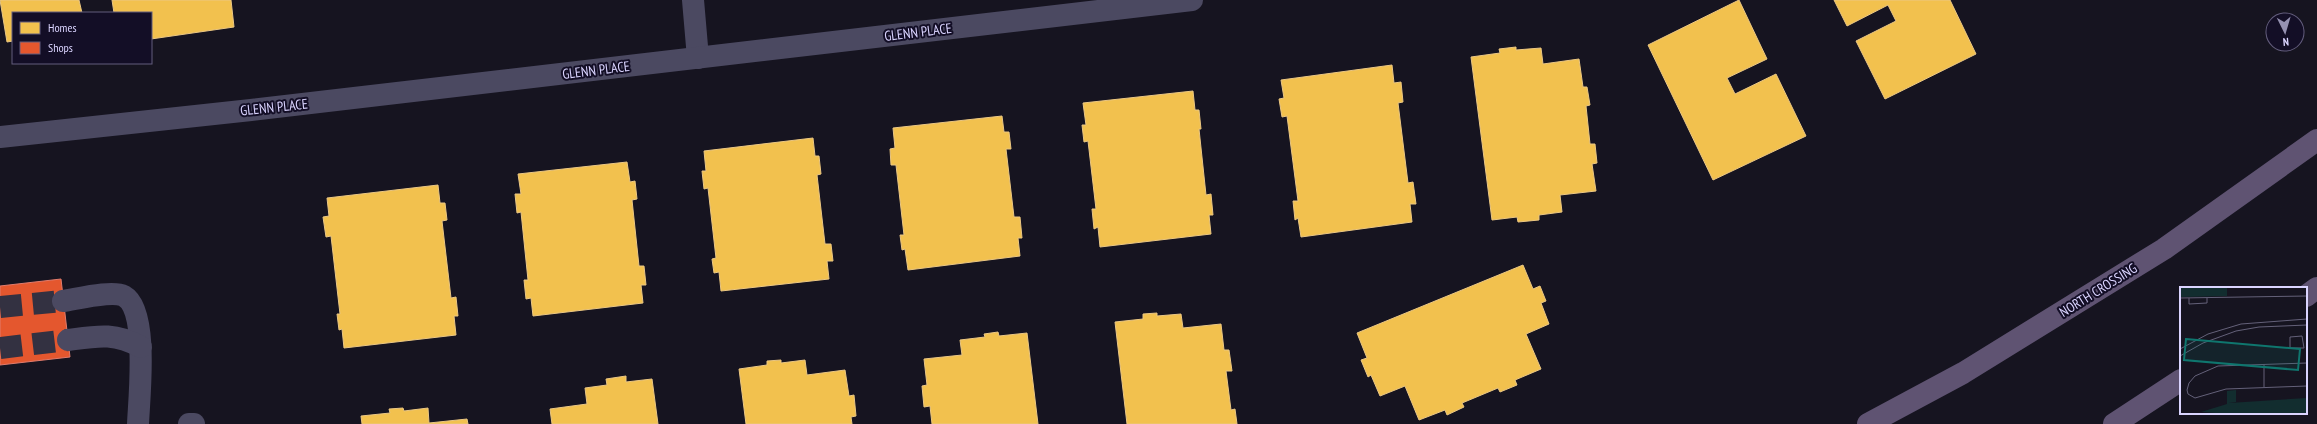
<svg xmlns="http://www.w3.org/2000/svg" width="2317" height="424" font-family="'PT Sans Narrow',sans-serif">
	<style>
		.homes { fill: #f2c14e; stroke: #ebc783 }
		.shops { fill: #e4572e; stroke: #e17c6d }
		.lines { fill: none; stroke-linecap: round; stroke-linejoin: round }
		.minor-tunnel { stroke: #333141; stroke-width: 22; stroke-dasharray: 22 11; stroke-linecap: butt }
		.minor { stroke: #4b4961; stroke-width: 22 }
		.major { stroke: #5f5372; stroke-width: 22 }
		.labels { text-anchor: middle; stroke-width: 4; stroke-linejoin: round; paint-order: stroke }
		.street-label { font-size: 14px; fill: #dad4ff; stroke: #130e26 }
		.inset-road { fill: none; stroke: #646179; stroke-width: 1 }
		.view { fill: #0f766e; fill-opacity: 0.15; stroke: #0f766e; stroke-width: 2 }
		.inset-edge { fill: none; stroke: #dad4ff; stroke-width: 2 }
	</style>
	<rect width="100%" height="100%" fill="#161420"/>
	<g class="homes">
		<path d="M0,0H79L82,13H13V41L7,42Z"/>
		<path d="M112,0H231L234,27L151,39V13H114Z"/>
		<path d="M1739,0L1767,59L1727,78L1735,94L1776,74L1806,136L1713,180L1648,45Z"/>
		<path d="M1834,0H1950L1976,54L1885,99L1856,41L1896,21L1888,5L1847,26Z"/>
		<path d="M1516,47V50L1541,48L1543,64L1579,59L1583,87H1587L1590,105L1586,106L1590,144H1595L1597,163L1592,164L1596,191L1560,195L1562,212L1539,215V220L1518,222L1517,217L1492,220L1471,57L1500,53L1499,49Z"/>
		<path d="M1392,65L1394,83L1401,82L1403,102L1398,103L1408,183L1413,182L1416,204H1410L1412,222L1301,237L1298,218L1295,220L1293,201H1298L1287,116L1282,117L1279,99L1284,98L1281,80Z"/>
		<path d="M1193,91L1195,110H1199L1201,129H1199L1206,195L1211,194L1213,215H1209L1211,234L1100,247L1098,227L1094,229L1092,209H1096L1088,141L1084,142L1082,125H1086L1083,103Z"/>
		<path d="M1002,116L1004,132H1009L1011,149H1006L1014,217H1020L1022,238H1018L1020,256L908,270L905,249L902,250L900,235H904L896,165H891L890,149L895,148L893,128Z"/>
		<path d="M813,138L815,156H819L821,174L817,175L825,244H831L833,261H827L829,279L721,291L719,272L714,273L712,259L716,258L708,188L704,189L702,171H706L704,151Z"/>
		<path d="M627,162L630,182L635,181L637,199L632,200L639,266H644L646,285H641L643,303L533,316L531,298L526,299L524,280H528L521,212L517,213L515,194H521L518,174Z"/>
		<path d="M438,185L440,203H445L447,220L442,221L451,298L456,297L458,316H454L456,335L344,348L342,329L339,330L337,314H340L331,236L326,237L323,217L329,216L327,198Z"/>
		<path d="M1523,265L1533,289L1540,286L1546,301L1541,303L1549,324L1526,334L1541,369L1515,380L1517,385L1500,392L1498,388L1462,403L1464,407L1447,415L1445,410L1419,420L1405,386L1380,396L1371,375L1368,377L1361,360L1367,358L1357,333Z"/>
		<path d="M1157,313V316L1181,314L1183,328L1221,324L1224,350H1229L1232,371H1226L1231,410L1235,409L1237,424H1127L1115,322L1143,319V314Z"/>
		<path d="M998,332L999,336L1027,333L1038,424H932L930,406L924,407L922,386L927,385L924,359L962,355L960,340L985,337L984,334Z"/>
		<path d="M781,360V363L805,360L807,375L845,370L849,396L854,395L856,416L851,417L852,424H746L739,369L767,365V361Z"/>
		<path d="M626,376V382L652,379L658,424H552L550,409L587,404L585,388L607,385L606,379Z"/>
		<path d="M403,408L404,411L428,408L429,423L467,419L468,424H362L361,416L390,413L389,409Z"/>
	</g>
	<path class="shops" d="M61,279L70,357L0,365V286Z"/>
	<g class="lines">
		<g class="minor-tunnel">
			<path d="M0,307L63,301"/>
			<path d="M0,348L68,340"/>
		</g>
		<g class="minor">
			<path d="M693,0L698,58"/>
			<path d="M0,137L251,110L1192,0"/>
			<path d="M63,301C77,299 112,290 124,296C149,310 139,398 138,424"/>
			<path d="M68,340C97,336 114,332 141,347"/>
			<path d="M189,424H194"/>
		</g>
		<g class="major">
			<path d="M2306,296L2317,288"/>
			<path d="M1868,424L1963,373L2164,249L2317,140"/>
			<path d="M2114,424L2181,380"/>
		</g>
	</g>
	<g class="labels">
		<g class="street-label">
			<text transform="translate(918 32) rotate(-7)" y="5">GLENN PLACE</text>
			<text transform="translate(596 70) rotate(-7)" y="5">GLENN PLACE</text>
			<text transform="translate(274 107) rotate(-6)" y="5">GLENN PLACE</text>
			<text transform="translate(2098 290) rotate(-32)" y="5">NORTH CROSSING</text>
		</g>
	</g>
	<g transform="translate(2180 287)">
		<rect width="127" height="127" fill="#161420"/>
		<path d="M0,0H47V9L0,10ZM127,111V127H49V116Z" fill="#122d2f"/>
		<path d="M56,103V115L49,116V127L21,125L47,117V104Z" fill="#122d2f"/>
		<path class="inset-road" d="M0,11L127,9M9,11V17L27,16V11M122,49L124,61H110V50ZM0,62L28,47L61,37L127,32M0,69L23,56L56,44L79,40L127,38M127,76L38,79L15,89L9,96L7,103L8,107L15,111L46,102L127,99M84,77V100"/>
		<path class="view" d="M6,52L120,62L118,83L4,73Z"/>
		<rect width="127" height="127" class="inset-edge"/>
	</g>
	<rect x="12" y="12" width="140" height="52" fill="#130e26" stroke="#635d7d"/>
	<rect x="20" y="22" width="20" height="12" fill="#f2c14e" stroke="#635d7d"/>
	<text x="48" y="32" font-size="12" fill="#dad4ff">Homes</text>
	<rect x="20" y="42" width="20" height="12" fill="#e4572e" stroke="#635d7d"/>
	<text x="48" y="52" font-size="12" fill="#dad4ff">Shops</text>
	<g transform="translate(2285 32) rotate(175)"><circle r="19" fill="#130e26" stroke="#635d7d"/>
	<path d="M0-3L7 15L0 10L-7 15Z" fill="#9591b1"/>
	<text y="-6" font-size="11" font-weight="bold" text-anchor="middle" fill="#dad4ff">N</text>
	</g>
</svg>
